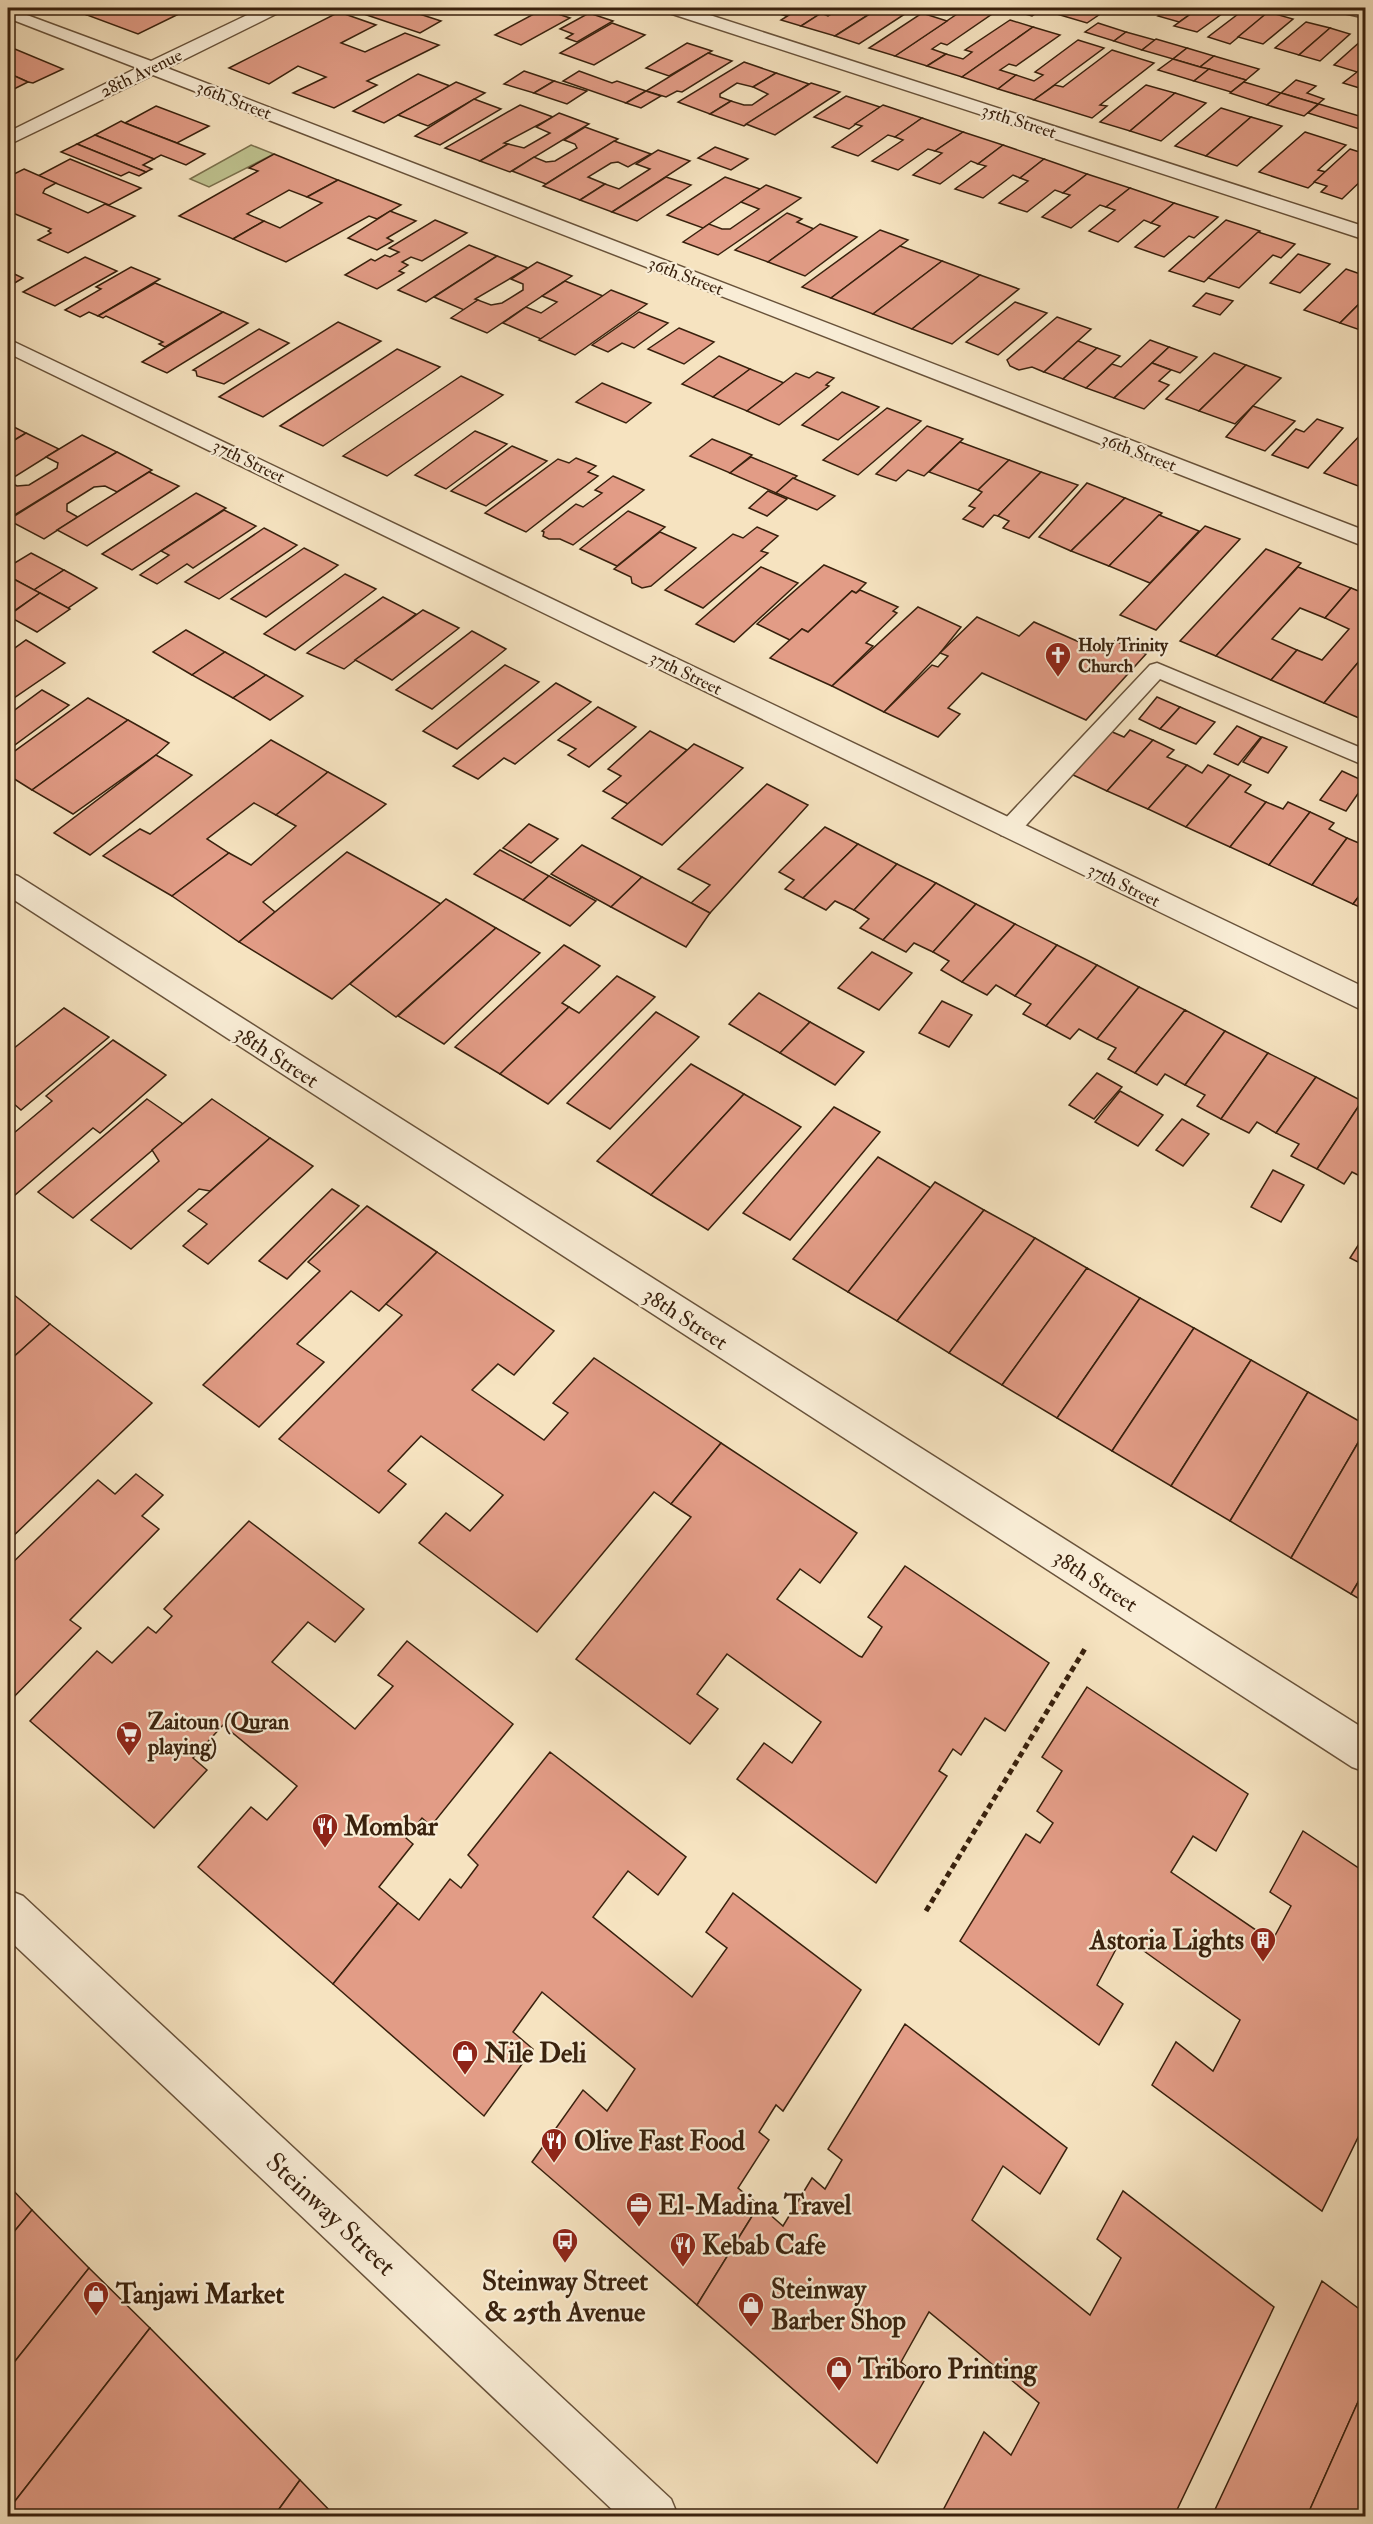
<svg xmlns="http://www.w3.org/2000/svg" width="1373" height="2524" font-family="'IM FELL Double Pica',serif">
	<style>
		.green { fill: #bfc390; stroke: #7c724e; stroke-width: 1.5 }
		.building { fill: #e29c86; stroke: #39210d; stroke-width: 1.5 }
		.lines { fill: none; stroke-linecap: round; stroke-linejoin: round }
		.service-casing { stroke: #68523a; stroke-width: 3 }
		.minor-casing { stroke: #68523a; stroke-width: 3 }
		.tertiary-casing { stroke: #68523a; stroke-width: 3 }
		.path { stroke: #39210d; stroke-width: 5; stroke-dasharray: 6 4; stroke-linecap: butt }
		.service { fill: #f9edd6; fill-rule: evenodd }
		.minor { fill: #f9edd6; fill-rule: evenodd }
		.tertiary { fill: #f9edd6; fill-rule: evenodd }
		.labels { text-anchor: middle; stroke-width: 4.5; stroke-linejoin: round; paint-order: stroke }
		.far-street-label { font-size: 18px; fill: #39210d; stroke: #f9edd6 }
		.far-poi-label { font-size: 18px; font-weight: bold; fill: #39210d; stroke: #f9edd6; text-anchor: start }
		.street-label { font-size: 22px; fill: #39210d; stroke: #f9edd6 }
		.poi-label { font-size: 22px; font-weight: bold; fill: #39210d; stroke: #f9edd6; text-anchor: start }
		.near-poi-label { font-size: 27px; font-weight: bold; fill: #39210d; stroke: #f9edd6; text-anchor: start }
		.near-street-label { font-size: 27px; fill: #39210d; stroke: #f9edd6 }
	</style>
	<rect width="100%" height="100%" fill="#f6e3c0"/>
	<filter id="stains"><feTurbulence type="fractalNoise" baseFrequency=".00333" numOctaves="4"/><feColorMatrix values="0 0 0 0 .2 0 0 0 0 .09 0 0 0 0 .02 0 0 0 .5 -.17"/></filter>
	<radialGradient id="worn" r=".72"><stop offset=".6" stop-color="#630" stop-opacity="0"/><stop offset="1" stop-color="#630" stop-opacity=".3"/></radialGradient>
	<path class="green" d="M251,145L274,154L209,187L190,179Z"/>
	<g class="building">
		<path d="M67,8H103L87,15Z"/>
		<path d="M103,8H191L138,34L87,15Z"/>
		<path d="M356,8H401L441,21L420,33L352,10Z"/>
		<path d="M401,8H439L424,15Z"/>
		<path d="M767,8H800L786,16L764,9Z"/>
		<path d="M800,8H830L801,26L781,20Z"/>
		<path d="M842,8H879L835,36L801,26L821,13L828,16Z"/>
		<path d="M879,8H903L911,10L859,44L835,36Z"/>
		<path d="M966,8L992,14L947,45L941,43L932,49L946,54L927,66L895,56Z"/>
		<path d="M1025,8H1044L1032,16L1018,12Z"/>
		<path d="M1057,8H1109L1087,23L1050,12Z"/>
		<path d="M1169,8H1199L1179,22L1158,16Z"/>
		<path d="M1199,8H1230L1197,32L1174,26Z"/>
		<path d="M1246,8L1271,10L1230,44L1208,37Z"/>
		<path d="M543,9L570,18L521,45L495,35Z"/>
		<path d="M339,12L376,25L341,43L365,52L405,33L439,45L367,81L377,85L334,108L293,93L326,77L298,66L269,84L229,68Z"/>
		<path d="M1268,12L1293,19L1263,44L1238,37Z"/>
		<path d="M589,13L613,21L577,42L566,38L573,34L560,29Z"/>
		<path d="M922,13L947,21L895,56L869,48Z"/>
		<path d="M1010,20L1033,27L962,77L927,66L946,54L963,59L972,52L965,50Z"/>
		<path d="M1306,22L1330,28L1299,55L1275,48Z"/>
		<path d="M612,23L645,35L594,65L560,53Z"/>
		<path d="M1098,23L1126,32L1114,41L1085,32Z"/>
		<path d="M1033,27L1060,35L1016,66L1009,64L1000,70L1016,75L998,89L962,77Z"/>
		<path d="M1330,28L1350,34L1320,61L1299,55Z"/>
		<path d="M1126,32L1155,40L1142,50L1114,41Z"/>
		<path d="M1156,39L1187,48L1173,59L1142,50Z"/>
		<path d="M1363,39L1366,40V65L1357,72L1334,65Z"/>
		<path d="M1078,40L1104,48L1034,100L998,89L1016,75L1034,81L1043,75L1035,72Z"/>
		<path d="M687,43L712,51L669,76L646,68Z"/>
		<path d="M10,47L63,69L33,83L28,82L8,73V48Z"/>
		<path d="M1187,48L1214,56L1200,67L1173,59Z"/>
		<path d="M1112,50L1154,63L1100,105L1107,106L1092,118L1034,100L1055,85L1063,87Z"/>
		<path d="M708,53L732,61L682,92L677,91L666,97L646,91Z"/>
		<path d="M1214,56L1259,69L1246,80L1200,67Z"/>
		<path d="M1173,59L1200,67L1209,69L1194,81L1158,70Z"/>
		<path d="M744,62L776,73L753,87L737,83L720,94V97L731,101L710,114L678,102Z"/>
		<path d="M1366,65V90L1343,83L1357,72Z"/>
		<path d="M1209,69L1246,80L1231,92L1194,81Z"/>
		<path d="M524,71L554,81L534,93L504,84Z"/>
		<path d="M579,71L612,83L617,81L646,91L626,103L563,81Z"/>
		<path d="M8,73L28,82L8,92Z"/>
		<path d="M776,73L809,84L744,126L710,114L731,101L744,105H752L768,94L753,87Z"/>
		<path d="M418,74L450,86L384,123L353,111Z"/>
		<path d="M1296,80L1316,86L1307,93L1324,99L1318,104L1281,93Z"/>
		<path d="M554,81L587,91L567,104L534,93Z"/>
		<path d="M456,82L485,93L428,126L398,115Z"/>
		<path d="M1244,82L1281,93L1267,105L1230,93Z"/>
		<path d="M811,83L840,92L775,135L746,124Z"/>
		<path d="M1146,85L1175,93L1130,131L1100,122Z"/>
		<path d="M646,91L661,96L641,108L626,103Z"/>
		<path d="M1175,93L1206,103L1161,141L1130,131Z"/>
		<path d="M1281,93L1318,104L1304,116L1267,105Z"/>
		<path d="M846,96L880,107L849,129L814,117Z"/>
		<path d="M474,99L501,109L440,145L415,136Z"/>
		<path d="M1319,104L1366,118V131L1308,113Z"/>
		<path d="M520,105L553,117L504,143L508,144L480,161L445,148Z"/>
		<path d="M883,105L922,118L895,137L888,135L858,156L832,147L862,126L855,124Z"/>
		<path d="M156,106L209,126L177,143L125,123Z"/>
		<path d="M1221,108L1251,117L1206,156L1175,146Z"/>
		<path d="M559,113L589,124L510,172L480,161L508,144L524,148L550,133L536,127Z"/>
		<path d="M1251,117L1282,126L1237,166L1206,156Z"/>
		<path d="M922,118L963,132L935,151L928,149L898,170L872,161L903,140L895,137Z"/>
		<path d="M121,121L125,123L205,154L186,165L161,155L154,159L95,135Z"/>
		<path d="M585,127L618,139L546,184L512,171L534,157L546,162L555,161L577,148L575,144L564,140Z"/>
		<path d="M963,132L1003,145L978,164L971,161L940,184L913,175L942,153L935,151Z"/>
		<path d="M1305,132L1346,145L1318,170L1326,172L1308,188L1259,172Z"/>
		<path d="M95,135L154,159L143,165L152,169L146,172L77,144Z"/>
		<path d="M614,141L651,154L628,167L618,162L611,163L588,177L605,184L580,200L543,186Z"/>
		<path d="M77,144L146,172L139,176L129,172L121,176L61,152Z"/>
		<path d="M1003,145L1044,159L1020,178L1013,175L983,198L955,189L986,166L978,164Z"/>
		<path d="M715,147L748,159L731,170L698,158Z"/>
		<path d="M1350,149L1366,154V176L1342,199L1321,192L1327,186L1314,182Z"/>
		<path d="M658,150L690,161L612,212L580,200L605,184L619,189L650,169L636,164Z"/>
		<path d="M274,154L338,180L307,197L289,190L247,214L264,221L233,239L179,216L258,171L249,168Z"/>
		<path d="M70,159L141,188L109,205L38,176Z"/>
		<path d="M1044,159L1087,174L1063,193L1055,190L1027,212L999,203L1028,181L1020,178Z"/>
		<path d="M24,169L56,183L45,189L43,193L88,213L105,204L135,216L68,253L38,240L51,233L48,231L51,229L8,211V177Z"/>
		<path d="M1087,174L1130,188L1106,207L1100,205L1071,228L1042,217L1070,195L1063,193Z"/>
		<path d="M666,177L691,185L637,221L612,212Z"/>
		<path d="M725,177L760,189L703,228L667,215Z"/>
		<path d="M338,180L401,205L377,219L369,216L286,262L233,239L264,221L280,228L322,203L307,197Z"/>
		<path d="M766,185L801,198L718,255L683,242L709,224L722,229H730L759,209L741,202Z"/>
		<path d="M1130,188L1174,203L1151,223L1144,220L1118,242L1089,231L1115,210L1106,207Z"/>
		<path d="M1174,203L1218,217L1194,238L1189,236L1164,257L1135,247L1160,226L1151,223Z"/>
		<path d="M390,211L416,221L387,238L393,241L377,250L348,238Z"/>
		<path d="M787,213L802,219L797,222L814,229L768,262L735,250Z"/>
		<path d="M435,220L467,233L422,261L411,257L402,262L408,265L399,271L404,273L377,289L345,275L371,259L375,261L385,255L390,257L399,252L389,248Z"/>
		<path d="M1226,220L1260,231L1204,282L1169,271Z"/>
		<path d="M820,224L857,237L805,276L768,262Z"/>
		<path d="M880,230L908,240L831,298L802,287Z"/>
		<path d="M1258,232L1295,244L1281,258L1273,255L1239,288L1208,278Z"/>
		<path d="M469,245L497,256L426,302L398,290Z"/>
		<path d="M900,246L942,261L873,314L831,298Z"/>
		<path d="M1298,254L1330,264L1300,293L1270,283Z"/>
		<path d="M497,256L528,268L475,299L478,300L464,310L434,297Z"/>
		<path d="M85,257L117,271L55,306L23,292Z"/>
		<path d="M942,261L980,275L912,329L873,314Z"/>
		<path d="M537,262L572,276L487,333L451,318L478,300L491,305L502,303L523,290V284L511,279Z"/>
		<path d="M131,267L160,279L98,316L89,312L80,317L65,310L101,289L96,287Z"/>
		<path d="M1346,269L1366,276V297L1340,323L1304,310Z"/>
		<path d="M8,271L23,278L8,287Z"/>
		<path d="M980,275L1019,289L952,344L912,329Z"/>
		<path d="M565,281L603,296L541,339L503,323L526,307L541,313L557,302L542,296Z"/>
		<path d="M155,283L223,312L165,347L159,344L163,342L106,316L103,318L98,316Z"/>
		<path d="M611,290L647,304L575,355L539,340Z"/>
		<path d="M1206,293L1233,301L1220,315L1193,306Z"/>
		<path d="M1366,297V332L1340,323Z"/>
		<path d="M1015,302L1047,313L998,355L966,342Z"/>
		<path d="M223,312L248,323L167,373L142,362Z"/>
		<path d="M639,312L668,323L634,348L622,343L608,352L592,345Z"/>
		<path d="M1057,317L1091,329L1044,372L1032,367L1019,370L1010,366L1007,360Z"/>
		<path d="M338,322L381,341L263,417L219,397Z"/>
		<path d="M679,328L714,342L684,364L648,349Z"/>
		<path d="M259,329L289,343L224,384L197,376L196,371L193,370Z"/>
		<path d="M1150,340L1169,347L1114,398L1086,388L1112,364L1121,367Z"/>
		<path d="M1078,341L1097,348L1063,379L1044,372Z"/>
		<path d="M1169,347L1197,357L1180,373L1152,363Z"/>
		<path d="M1097,348L1120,356L1086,388L1063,379Z"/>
		<path d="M397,349L440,367L323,446L280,426Z"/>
		<path d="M1214,353L1246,365L1199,411L1166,399Z"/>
		<path d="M719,356L750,369L713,397L682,384Z"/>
		<path d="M1152,363L1171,370L1159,381L1169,385L1144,409L1114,398Z"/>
		<path d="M1246,365L1281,378L1235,424L1199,411Z"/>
		<path d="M750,369L784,383L747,411L713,397Z"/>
		<path d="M817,372L834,378L826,385L829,386L779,425L747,411L796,373L809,378Z"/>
		<path d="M461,376L503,395L387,476L343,456Z"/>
		<path d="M602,383L651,403L626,423L576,402Z"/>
		<path d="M842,392L879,407L838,440L802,425Z"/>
		<path d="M1253,406L1295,421L1265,451L1226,437Z"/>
		<path d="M887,408L921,421L858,475L823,460Z"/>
		<path d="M1317,419L1343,428L1308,468L1272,455L1296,429L1304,432Z"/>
		<path d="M8,424L26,433L8,444Z"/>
		<path d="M927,426L963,439L924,476L908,470L896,481L876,474Z"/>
		<path d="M1366,429V489L1324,473Z"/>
		<path d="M475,431L507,444L446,489L415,475Z"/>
		<path d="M26,433L59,449L8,481V444Z"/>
		<path d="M82,435L117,452L8,519V481L17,486L29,485L57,468L58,463L46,457Z"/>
		<path d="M712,439L752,455L730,473L690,456Z"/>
		<path d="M960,442L1009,460L978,490L929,472Z"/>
		<path d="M512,446L547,461L486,506L451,491Z"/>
		<path d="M117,452L152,470L117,492L105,486L94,487L67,504V511L78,517L44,539L8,520Z"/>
		<path d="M751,457L797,476L776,493L730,473Z"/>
		<path d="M576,458L596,466L588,472L598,476L526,532L485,513L558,459L569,463Z"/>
		<path d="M1009,460L1041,472L998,516L994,515L983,527L963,519L975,508L969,506L982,492L978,490Z"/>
		<path d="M149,472L179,486L87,546L57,530Z"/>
		<path d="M1041,472L1078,485L1029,538L1003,528L1009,521L998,516Z"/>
		<path d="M613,476L644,490L573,545L560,539H549L543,536L544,532L542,531L576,504L583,507L602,493L595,490Z"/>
		<path d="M793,478L835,496L817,510L776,493Z"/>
		<path d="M1087,483L1125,498L1071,551L1039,537Z"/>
		<path d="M768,491L787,499L767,516L749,508Z"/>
		<path d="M196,493L226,508L132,570L102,554Z"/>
		<path d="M1125,498L1162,513L1109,566L1071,551Z"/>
		<path d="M224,510L256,526L193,568L187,564L157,584L140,575L169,555L161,551Z"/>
		<path d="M628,511L665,527L617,566L580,549Z"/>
		<path d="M1159,515L1199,531L1150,583L1109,566Z"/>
		<path d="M1205,526L1240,539L1156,630L1120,615Z"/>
		<path d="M757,527L778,536L761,551L768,553L703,608L665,590L733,534L743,538Z"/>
		<path d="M264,528L297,545L219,599L185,582Z"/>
		<path d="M660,532L696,548L651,586L642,588L632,583L631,577L614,569Z"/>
		<path d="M304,548L338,565L266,617L231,599Z"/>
		<path d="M1266,549L1301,563L1216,656L1180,641Z"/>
		<path d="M31,553L64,570L34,590L8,576V567Z"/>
		<path d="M824,565L866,583L856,593L852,591L808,632L802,629L790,640L757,624Z"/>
		<path d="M761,567L798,583L734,642L696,624Z"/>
		<path d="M1298,567L1351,588L1325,618L1300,608L1272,639L1297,650L1271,680L1216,656Z"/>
		<path d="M64,570L97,588L68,608L34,590Z"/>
		<path d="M345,574L376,589L295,650L264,634Z"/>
		<path d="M8,576L40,593L8,615Z"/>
		<path d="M1351,588L1366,594V653L1324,703L1271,680L1297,650L1322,660L1349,629L1325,618Z"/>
		<path d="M860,590L898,607L893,611L897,613L866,643L873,646L832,686L770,658L802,629L808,632L852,591L856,593Z"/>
		<path d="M40,593L70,609L37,632L8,616Z"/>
		<path d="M383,597L416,614L344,669L307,653Z"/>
		<path d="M918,607L961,627L940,653L884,712L832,686Z"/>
		<path d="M423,610L459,628L392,680L355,660Z"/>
		<path d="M977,617L1019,636L1034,622L1104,653L1115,641L1146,654L1086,720L982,673L948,708L960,714L938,737L884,712L932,665L938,667L948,656L940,653Z"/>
		<path d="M186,630L225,652L192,675L153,652Z"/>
		<path d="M472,631L506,649L432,709L396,690Z"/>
		<path d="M26,640L65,663L8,702V653Z"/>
		<path d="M225,652L266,675L233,698L192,675Z"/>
		<path d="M1366,653V721L1324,703Z"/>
		<path d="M505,665L539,682L457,749L423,731Z"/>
		<path d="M266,675L303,696L270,720L233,698Z"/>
		<path d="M556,683L591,702L515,764L504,758L478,779L453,766Z"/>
		<path d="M42,690L69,705L8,750V715Z"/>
		<path d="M1157,697L1180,707L1160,729L1139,719Z"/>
		<path d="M88,698L128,720L32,790L8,775V756Z"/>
		<path d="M598,707L636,727L589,767L568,755L576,749L558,740Z"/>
		<path d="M1180,707L1215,722L1196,744L1160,729Z"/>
		<path d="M128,720L169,743L156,755L73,814L32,790Z"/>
		<path d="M1237,726L1261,737L1238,765L1214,754Z"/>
		<path d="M1130,730L1153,740L1107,791L1071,774L1110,731L1124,737Z"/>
		<path d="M650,731L687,750L628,804L603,791L621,776L608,769Z"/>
		<path d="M1262,737L1287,747L1268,773L1243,762Z"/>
		<path d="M271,740L328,772L276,815L254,803L207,839L229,853L172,896L103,856L140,829L150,834Z"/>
		<path d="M1153,740L1174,750L1167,757L1187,765L1148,809L1107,791Z"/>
		<path d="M694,744L743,768L662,845L612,818Z"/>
		<path d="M156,755L192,775L90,855L54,833Z"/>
		<path d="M1187,765L1202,773L1208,765L1230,775L1186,827L1148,809Z"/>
		<path d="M1342,771L1366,782L1346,811L1320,800Z"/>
		<path d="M328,772L386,804L263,902L275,912L239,942L172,896L229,853L251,865L296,826L276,815Z"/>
		<path d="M1230,775L1251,785L1245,792L1266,802L1230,847L1186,827Z"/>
		<path d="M767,784L808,805L710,913L691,903L710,885L678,869Z"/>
		<path d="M1266,802L1283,809L1288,802L1310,812L1269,865L1230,847Z"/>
		<path d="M1310,812L1334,823L1329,829L1347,838L1312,885L1269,865Z"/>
		<path d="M529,824L558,839L531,863L503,848Z"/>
		<path d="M825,827L858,844L803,898L785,889L794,880L779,872Z"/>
		<path d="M1347,838L1366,846V887L1353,904L1312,885Z"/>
		<path d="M858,844L897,864L854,910L835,901L826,910L803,898Z"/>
		<path d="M582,845L642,877L611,907L551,874Z"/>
		<path d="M500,850L549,876L523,900L474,874Z"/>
		<path d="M347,852L441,904L332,999L239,942Z"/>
		<path d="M897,864L936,883L883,940L860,928L869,919L854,910Z"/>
		<path d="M549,876L596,901L570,926L523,900Z"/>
		<path d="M642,877L710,913L686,947L611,907Z"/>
		<path d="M936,883L976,904L933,952L914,943L906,952L883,940Z"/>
		<path d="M1366,887V910L1353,904Z"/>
		<path d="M446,899L496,928L396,1017L350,984Z"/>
		<path d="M976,904L1015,924L962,982L941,970L949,961L933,952Z"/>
		<path d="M1015,924L1057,945L1015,996L996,985L987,995L962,982Z"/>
		<path d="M496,928L540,953L444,1044L398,1016Z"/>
		<path d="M564,945L600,966L562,1003L569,1007L500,1074L455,1047Z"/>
		<path d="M1057,945L1097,965L1046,1026L1023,1014L1031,1004L1015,996Z"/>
		<path d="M872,952L912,973L879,1010L838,988Z"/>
		<path d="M1097,965L1139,987L1097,1039L1079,1029L1070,1039L1046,1026Z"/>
		<path d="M617,976L655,997L548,1104L500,1074L569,1007L579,1013Z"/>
		<path d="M1139,987L1185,1010L1135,1073L1108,1059L1116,1048L1097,1039Z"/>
		<path d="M759,993L810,1022L780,1053L729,1024Z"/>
		<path d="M942,1001L972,1015L949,1047L919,1033Z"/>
		<path d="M64,1008L109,1037L21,1110L14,1104L8,1110V1053Z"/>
		<path d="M1185,1010L1225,1031L1185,1085L1165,1074L1157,1085L1135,1073Z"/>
		<path d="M656,1012L699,1037L610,1129L567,1103Z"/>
		<path d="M810,1022L864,1052L835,1085L780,1053Z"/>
		<path d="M1225,1031L1268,1053L1221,1119L1197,1106L1205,1095L1185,1085Z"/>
		<path d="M113,1040L166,1075L100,1133L93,1128L15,1195L8,1190V1138L52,1101L46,1096Z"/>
		<path d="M1268,1053L1316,1077L1276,1133L1257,1122L1249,1133L1221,1119Z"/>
		<path d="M691,1064L744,1094L651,1195L597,1161Z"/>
		<path d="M1097,1073L1122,1087L1094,1119L1069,1105Z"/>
		<path d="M1316,1077L1362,1101L1317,1169L1291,1156L1299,1144L1276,1133Z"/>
		<path d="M1120,1091L1163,1115L1138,1146L1095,1122Z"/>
		<path d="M744,1094L801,1127L708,1230L651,1195Z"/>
		<path d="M147,1099L183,1124L73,1218L38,1192Z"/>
		<path d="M212,1099L270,1138L210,1191L199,1189L131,1249L91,1220L159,1161L152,1150Z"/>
		<path d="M1362,1101L1366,1102V1179L1352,1172L1344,1184L1317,1169Z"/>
		<path d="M834,1107L880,1132L790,1240L743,1213Z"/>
		<path d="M1182,1119L1209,1134L1183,1166L1156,1150Z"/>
		<path d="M270,1138L313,1166L208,1264L183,1246L207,1224L188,1211Z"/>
		<path d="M878,1157L931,1188L848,1292L793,1259Z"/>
		<path d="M1273,1170L1304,1185L1281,1222L1251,1207Z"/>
		<path d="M935,1182L984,1210L897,1321L848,1292Z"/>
		<path d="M332,1189L359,1206L287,1279L259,1261Z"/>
		<path d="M367,1206L437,1252L379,1311L351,1291L297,1344L324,1362L259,1427L203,1385L320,1271L308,1262Z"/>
		<path d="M984,1210L1035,1238L949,1353L897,1321Z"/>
		<path d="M1366,1233V1266L1350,1258Z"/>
		<path d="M1035,1238L1087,1268L1002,1385L949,1353Z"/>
		<path d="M437,1252L554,1331L514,1375L498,1364L472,1390L544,1440L568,1413L553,1403L594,1358L721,1443L671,1504L654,1492L537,1632L419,1543L446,1513L470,1531L503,1495L421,1436L388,1471L406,1484L379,1513L279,1439L402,1315L386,1304Z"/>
		<path d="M1087,1268L1140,1298L1057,1418L1002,1385Z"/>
		<path d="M8,1290L50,1324L8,1362Z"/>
		<path d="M1140,1298L1194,1328L1112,1451L1057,1418Z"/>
		<path d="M50,1324L152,1403L8,1541V1362Z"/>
		<path d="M1194,1328L1251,1360L1171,1486L1112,1451Z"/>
		<path d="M1251,1360L1308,1392L1230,1521L1171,1486Z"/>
		<path d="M1308,1392L1366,1425V1429L1291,1558L1230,1521Z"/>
		<path d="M1366,1429V1569L1351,1594L1291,1558Z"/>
		<path d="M721,1443L857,1533L820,1583L800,1569L777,1599L859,1656L862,1657L882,1627L868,1617L905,1566L1049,1663L1005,1731L985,1718L961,1755L953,1749L939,1771L947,1776L876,1883L737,1779L764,1743L792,1763L821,1722L727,1654L697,1694L718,1709L690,1744L576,1659L691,1517L671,1504Z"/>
		<path d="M136,1474L163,1495L142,1516L159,1529L70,1620L81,1628L8,1703V1567L98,1480L115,1494Z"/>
		<path d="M249,1521L364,1609L335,1642L308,1622L272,1662L355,1729L393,1686L378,1675L407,1641L513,1724L431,1826L422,1818L406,1838L413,1844L379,1887L398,1903L333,1984L198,1867L251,1807L267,1820L297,1786L223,1725L193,1758L207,1770L154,1828L30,1721L97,1651L112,1663L148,1627L156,1633L172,1616L164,1609Z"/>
		<path d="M1366,1569V1603L1351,1594Z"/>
		<path d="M1087,1687L1248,1794L1216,1851L1193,1836L1171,1872L1272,1941L1291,1906L1270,1892L1303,1831L1366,1873V2121L1322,2211L1152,2085L1176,2042L1213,2071L1240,2020L1123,1936L1097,1985L1123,2004L1099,2045L960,1941L1026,1834L1040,1843L1053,1823L1037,1811L1062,1771L1042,1757Z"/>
		<path d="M550,1752L686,1857L658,1895L628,1871L593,1917L692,1997L727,1948L706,1932L733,1893L861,1990L783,2111L776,2105L759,2132L769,2140L738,2188L759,2205L697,2305L532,2162L583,2090L607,2111L635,2069L542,1992L513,2032L533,2049L484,2116L333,1984L398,1903L419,1920L450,1879L461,1888L478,1865L468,1855Z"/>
		<path d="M905,2024L1067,2148L1040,2194L1003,2166L972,2220L1090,2315L1121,2258L1097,2239L1123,2191L1274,2307L1174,2516H940L984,2432L1011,2455L1039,2403L929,2312L901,2362L924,2381L877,2463L697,2305L759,2205L783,2226L812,2178L825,2189L842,2160L828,2149Z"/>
		<path d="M8,2185L32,2210L8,2239Z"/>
		<path d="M32,2210L89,2268L8,2370V2239Z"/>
		<path d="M89,2268L150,2328L8,2510V2370Z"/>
		<path d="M1322,2281L1366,2314V2384L1307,2516H1212Z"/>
		<path d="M150,2328L300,2480L274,2516H8V2510Z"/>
		<path d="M1366,2384V2516H1307Z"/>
		<path d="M300,2480L335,2516H274Z"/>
	</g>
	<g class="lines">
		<g class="service-casing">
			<path id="service" d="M1157,663L1366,750V766L1160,679L1017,835L1009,837L1001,835L998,829L1001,823L1150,665Z"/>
		</g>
		<g class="minor-casing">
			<g id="minor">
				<path d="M8,8L151,61L262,8H282L280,12L167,68L1366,531V547L153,75L8,145V132L137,68L8,18Z"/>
				<path d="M663,8H688L1366,227V240L666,12Z"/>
				<path d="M1337,8H1366V18L1339,12Z"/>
				<path d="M8,339L1366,988V1012L8,353Z"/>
				<path d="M8,873L18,876L1366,1730V1772L1352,1767L8,896Z"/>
			</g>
		</g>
		<g class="tertiary-casing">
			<path id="tertiary" d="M8,1890L23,1896L671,2499L678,2516H619L8,1939Z"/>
		</g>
		<path class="path" d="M926,1911L1086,1647"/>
		<use href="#service" class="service"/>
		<use href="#minor" class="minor"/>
		<use href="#tertiary" class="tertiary"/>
	</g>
	<defs>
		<g id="church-pin" transform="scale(1.35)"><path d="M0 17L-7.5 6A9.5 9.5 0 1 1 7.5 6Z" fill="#8f2418" stroke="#f9edd6"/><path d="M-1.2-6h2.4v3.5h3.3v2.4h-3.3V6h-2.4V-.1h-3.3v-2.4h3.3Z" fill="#fff"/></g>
		<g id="supermarket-pin" transform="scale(1.35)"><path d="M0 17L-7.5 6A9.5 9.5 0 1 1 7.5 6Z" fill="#8f2418" stroke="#f9edd6"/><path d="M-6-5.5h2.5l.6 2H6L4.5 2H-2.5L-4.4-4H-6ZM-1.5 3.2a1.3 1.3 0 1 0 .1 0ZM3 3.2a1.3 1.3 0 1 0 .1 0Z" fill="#fff"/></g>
		<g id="restaurant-pin" transform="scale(1.35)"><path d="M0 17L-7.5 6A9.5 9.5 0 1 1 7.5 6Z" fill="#8f2418" stroke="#f9edd6"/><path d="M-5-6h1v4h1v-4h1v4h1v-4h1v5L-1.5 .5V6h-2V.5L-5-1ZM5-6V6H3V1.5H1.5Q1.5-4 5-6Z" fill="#fff"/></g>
		<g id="building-pin" transform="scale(1.35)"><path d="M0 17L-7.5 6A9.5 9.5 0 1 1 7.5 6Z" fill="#8f2418" stroke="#f9edd6"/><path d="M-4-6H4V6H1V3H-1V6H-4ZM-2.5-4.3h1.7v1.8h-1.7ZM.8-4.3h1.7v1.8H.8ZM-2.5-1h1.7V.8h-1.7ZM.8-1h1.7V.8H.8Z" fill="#fff"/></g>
		<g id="shop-pin" transform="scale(1.35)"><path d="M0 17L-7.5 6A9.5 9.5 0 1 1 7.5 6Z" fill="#8f2418" stroke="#f9edd6"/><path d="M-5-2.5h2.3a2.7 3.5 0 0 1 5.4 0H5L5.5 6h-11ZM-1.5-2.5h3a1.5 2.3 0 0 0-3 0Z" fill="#fff"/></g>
		<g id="office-pin" transform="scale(1.35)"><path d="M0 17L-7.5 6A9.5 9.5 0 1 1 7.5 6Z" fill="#8f2418" stroke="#f9edd6"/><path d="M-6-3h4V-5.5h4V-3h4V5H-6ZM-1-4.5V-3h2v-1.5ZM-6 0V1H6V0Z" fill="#fff"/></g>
		<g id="bus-pin" transform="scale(1.35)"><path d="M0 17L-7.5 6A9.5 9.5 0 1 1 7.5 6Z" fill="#8f2418" stroke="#f9edd6"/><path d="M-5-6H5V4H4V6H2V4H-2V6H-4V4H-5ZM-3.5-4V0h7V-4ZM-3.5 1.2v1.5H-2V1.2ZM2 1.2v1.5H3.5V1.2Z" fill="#fff"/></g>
	</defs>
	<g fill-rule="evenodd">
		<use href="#church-pin" x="1058" y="655"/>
		<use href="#supermarket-pin" x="129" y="1734"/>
		<use href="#restaurant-pin" x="325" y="1826"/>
		<use href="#building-pin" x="1263" y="1940"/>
		<use href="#shop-pin" x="465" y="2053"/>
		<use href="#restaurant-pin" x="554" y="2141"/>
		<use href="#office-pin" x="639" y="2205"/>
		<use href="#bus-pin" x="565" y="2241"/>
		<use href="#restaurant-pin" x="683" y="2245"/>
		<use href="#shop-pin" x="96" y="2294"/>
		<use href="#shop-pin" x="751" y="2305"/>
		<use href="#shop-pin" x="839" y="2369"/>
	</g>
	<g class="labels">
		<g class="far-street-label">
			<text transform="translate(141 73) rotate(-26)" y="6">28th Avenue</text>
			<text transform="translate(234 100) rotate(21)" y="6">36th Street</text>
			<text transform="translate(1019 121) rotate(18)" y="6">35th Street</text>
			<text transform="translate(686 276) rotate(21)" y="6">36th Street</text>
			<text transform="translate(1139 452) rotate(21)" y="6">36th Street</text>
			<text transform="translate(249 461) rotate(26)" y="6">37th Street</text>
			<text transform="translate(686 673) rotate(26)" y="6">37th Street</text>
			<text transform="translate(1124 885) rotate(26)" y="6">37th Street</text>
		</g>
		<g class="far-poi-label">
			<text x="1078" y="651">Holy Trinity<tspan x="1078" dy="21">Church</tspan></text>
		</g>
		<g class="street-label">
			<text transform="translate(277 1056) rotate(33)" y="8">38th Street</text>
			<text transform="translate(686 1318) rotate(33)" y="8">38th Street</text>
			<text transform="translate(1096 1580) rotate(33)" y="8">38th Street</text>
		</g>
		<g class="poi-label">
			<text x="148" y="1729">Zaitoun (Quran<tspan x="148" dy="25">playing)</tspan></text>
		</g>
		<g class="near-poi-label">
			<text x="344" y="1835">Mombar</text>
			<text x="1244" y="1949" text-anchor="end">Astoria Lights</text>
			<text x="484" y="2062">Nile Deli</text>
			<text x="574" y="2150">Olive Fast Food</text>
			<text x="658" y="2214">El-Madina Travel</text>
			<text x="702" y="2254">Kebab Cafe</text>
			<text x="565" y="2290" text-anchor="middle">Steinway Street<tspan x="565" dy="31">&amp; 25th Avenue</tspan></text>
			<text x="771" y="2298">Steinway<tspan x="771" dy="31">Barber Shop</tspan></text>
			<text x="116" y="2303">Tanjawi Market</text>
			<text x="858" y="2378">Triboro Printing</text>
		</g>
		<g class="near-street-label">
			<text transform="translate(331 2214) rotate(43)" y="9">Steinway Street</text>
		</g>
	</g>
	<rect width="1373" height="2524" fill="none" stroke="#f6e3c0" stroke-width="30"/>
	<rect x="9" y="9" width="1355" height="2506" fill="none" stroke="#39210d" stroke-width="3"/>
	<rect x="15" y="15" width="1343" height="2494" fill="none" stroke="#39210d" stroke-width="1.5"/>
	<rect width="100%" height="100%" filter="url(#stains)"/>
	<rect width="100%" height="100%" fill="url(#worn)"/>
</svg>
